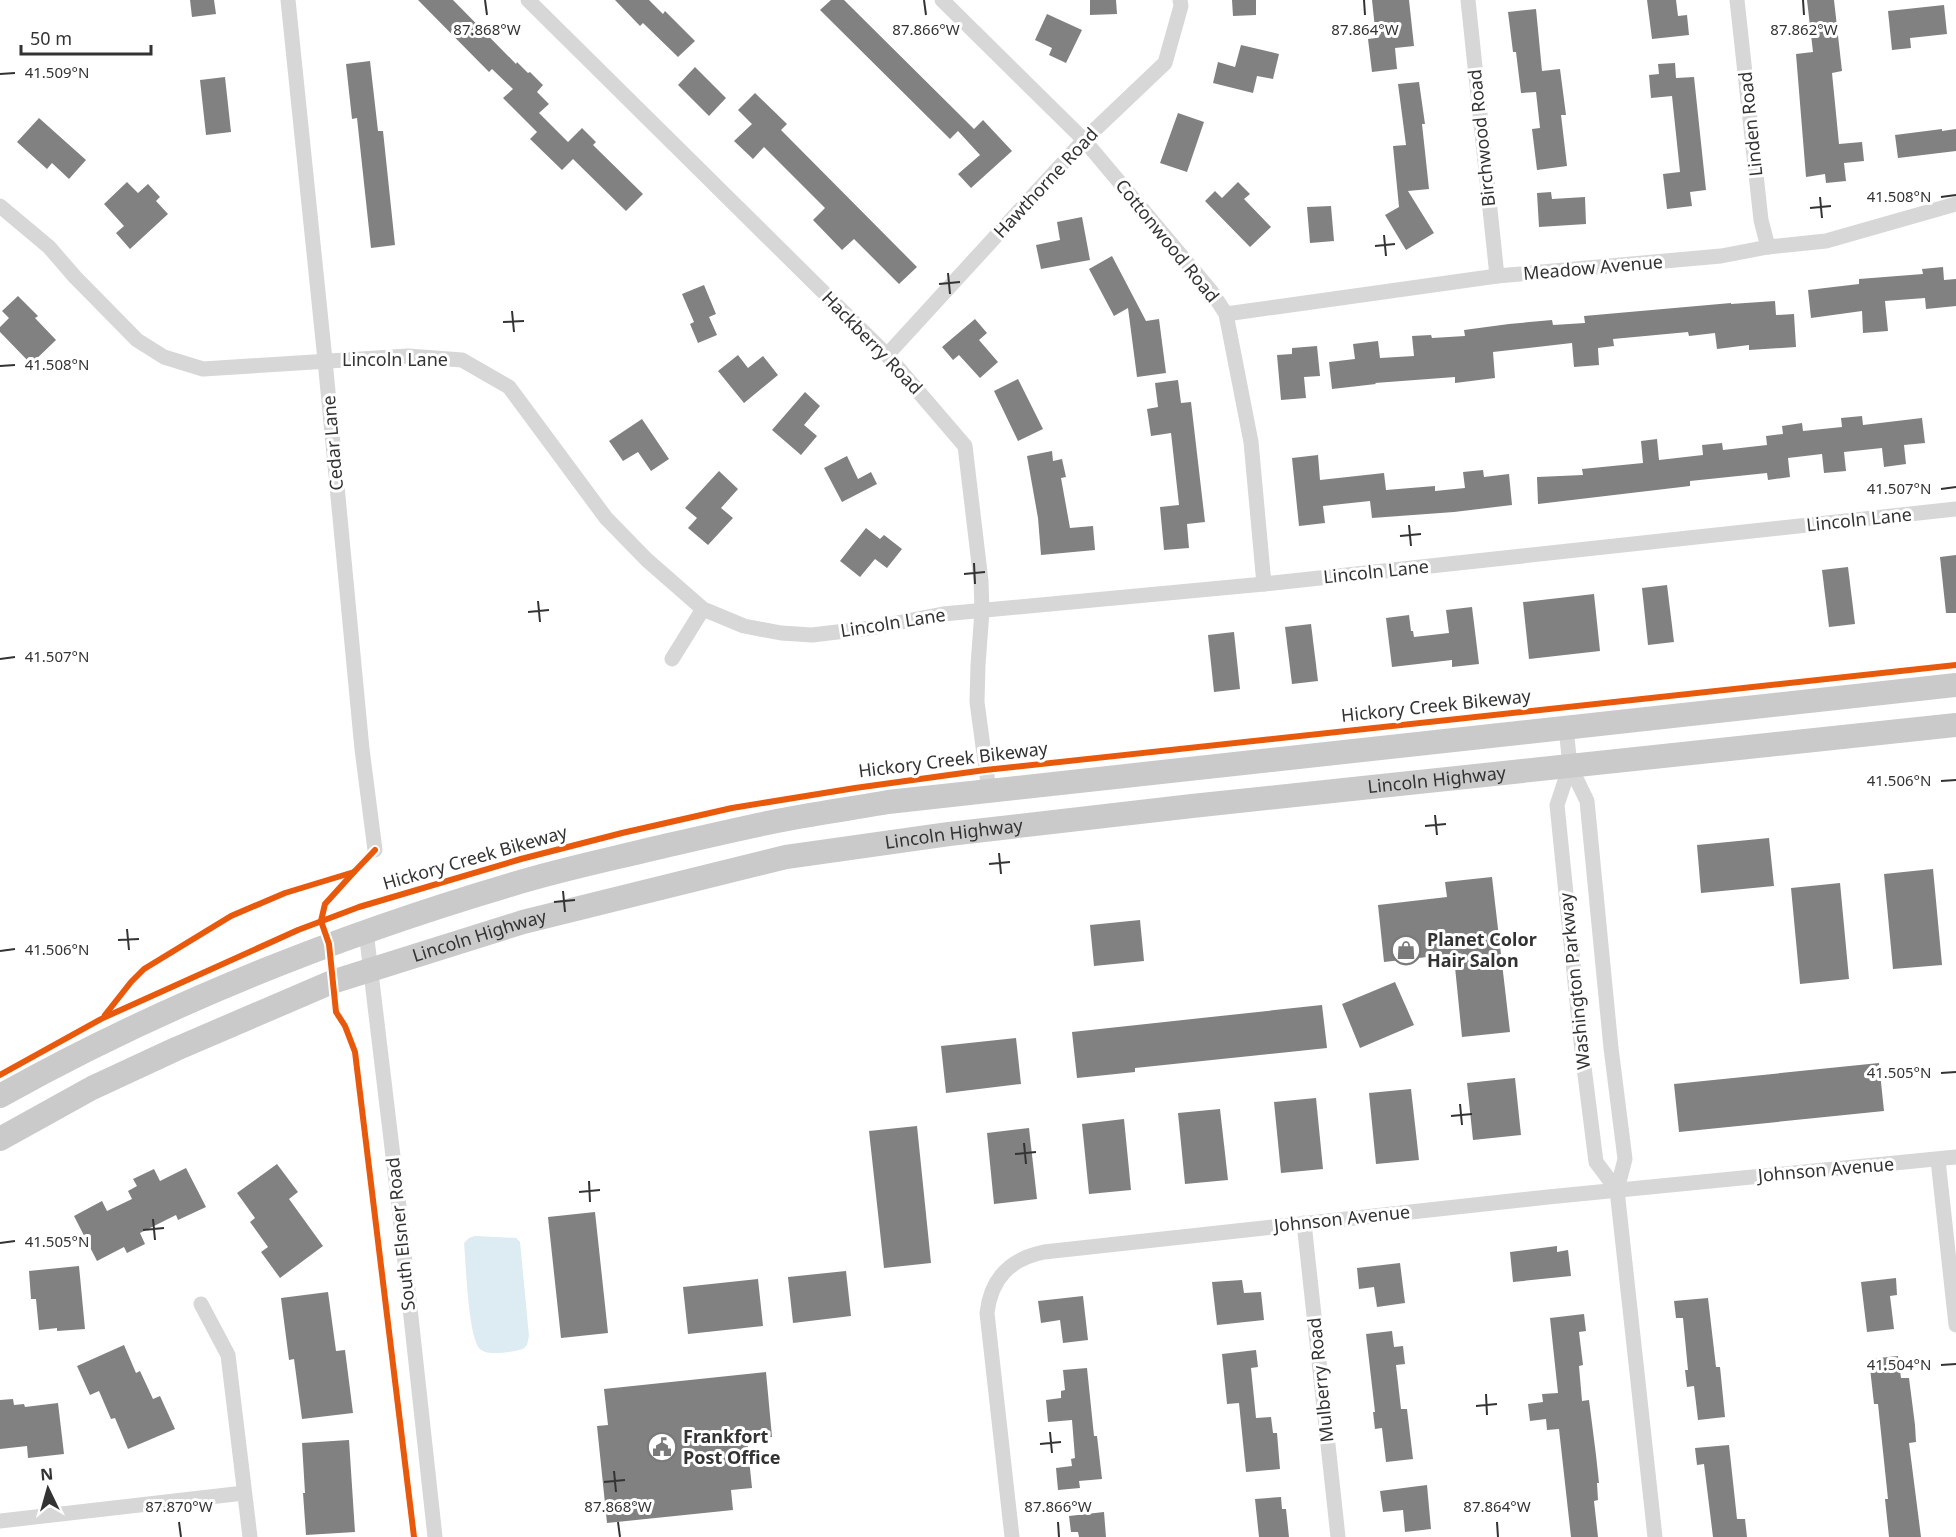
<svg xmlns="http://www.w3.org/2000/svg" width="1956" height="1537" font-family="'Noto Sans',sans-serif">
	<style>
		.water { fill: #ddebf3 }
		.building { fill: #818181 }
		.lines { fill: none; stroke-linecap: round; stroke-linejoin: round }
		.minor { stroke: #d7d7d7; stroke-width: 15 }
		.primary { stroke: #cacaca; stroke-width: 24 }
		.cycleway-casing { stroke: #fff; stroke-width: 10 }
		.cycleway { stroke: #e8590c; stroke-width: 6 }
		.ticks { fill: none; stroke: #333; stroke-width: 2 }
		.labels { text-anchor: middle; stroke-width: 6; stroke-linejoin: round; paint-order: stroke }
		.street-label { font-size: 18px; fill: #333; stroke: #fff }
		.poi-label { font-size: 18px; font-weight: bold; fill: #333; stroke: #fff; text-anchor: start }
		.ticks-label { font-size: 15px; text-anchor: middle; fill: #333; stroke: #fff; stroke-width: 6; stroke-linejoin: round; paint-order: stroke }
	</style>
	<rect width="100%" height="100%" fill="#fff"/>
	<path class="water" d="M475,1236L516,1238L520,1242L529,1336L527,1345L523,1349C512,1352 490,1356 481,1350C468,1341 466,1262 464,1243L469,1238Z"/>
	<g class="building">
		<path d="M190,0H214L216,14L192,17Z"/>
		<path d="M418,0H453L516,64L517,62L528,73L530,72L543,85L537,92L549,104L539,113L568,142L582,128L596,142L593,145L643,194L626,211L573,159L562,170L530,139L537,132L503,98L513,89L492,69L489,72Z"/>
		<path d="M615,0H649L663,14L665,11L695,41L678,57L643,23L640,26Z"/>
		<path d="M831,0H844L974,129L983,120L1012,151L971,188L958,174L980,155L958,131L950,139L820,10Z"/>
		<path d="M1090,0H1116L1117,14L1090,15Z"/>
		<path d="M1232,0H1256V15L1233,16Z"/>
		<path d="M1372,0H1409L1414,46L1395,48L1397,69L1372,72L1368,39L1376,38Z"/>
		<path d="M1647,0H1676L1678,16L1687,15L1689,35L1652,39Z"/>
		<path d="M1807,0H1834L1842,71L1832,73L1839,144L1862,142L1864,161L1844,163L1846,181L1826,183L1825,174L1806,177L1796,54L1813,52Z"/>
		<path d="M1944,5L1947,34L1910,38L1911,48L1892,50L1888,11Z"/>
		<path d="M1536,9L1542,71L1560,69L1566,115H1561L1567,166L1537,170L1532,129L1540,128L1536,92L1521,93L1516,52H1513L1508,12Z"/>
		<path d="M1047,14L1082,30L1066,63L1049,55L1052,48L1035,40Z"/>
		<path d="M1241,45L1279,54L1273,79L1257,76L1253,93L1213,83L1218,62L1235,67Z"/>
		<path d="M370,61L378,131H383L395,245L371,248L357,118L352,119L346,64Z"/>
		<path d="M1675,63L1676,78L1694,77L1706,190L1690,192L1692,206L1667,209L1663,174L1680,172L1672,96L1651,98L1649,75L1659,74L1658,64Z"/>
		<path d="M695,67L726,98L709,116L678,85Z"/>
		<path d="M225,77L231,132L206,135L200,80Z"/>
		<path d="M1419,82L1425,124H1422L1429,189L1408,191L1434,233L1406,250L1385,215L1399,207L1393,146L1406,145L1398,84Z"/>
		<path d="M755,93L787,124L781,130L917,267L899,284L854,239L842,250L813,220L825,208L764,147L753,159L734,141L752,124L738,110Z"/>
		<path d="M1178,113L1204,122L1187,172L1160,163Z"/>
		<path d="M39,118L86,160L69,179L52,163L47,169L17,142Z"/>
		<path d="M1942,129V131L1956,129V151L1898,158L1895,135Z"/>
		<path d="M127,182L138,193L148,184L160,197L156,201L168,214L130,249L116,233L124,226L104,204Z"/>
		<path d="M1238,182L1250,194L1244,199L1271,227L1250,247L1205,201L1215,191L1222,198Z"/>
		<path d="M1551,192L1552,199L1585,197L1586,224L1539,227L1537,193Z"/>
		<path d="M1331,206L1334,241L1310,243L1307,207Z"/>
		<path d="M1082,217L1090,260L1041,269L1036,245L1060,240L1057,222Z"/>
		<path d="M1112,256L1146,321L1159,319L1166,373L1137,377L1128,308L1114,316L1089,269Z"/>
		<path d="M1943,267L1944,280L1956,279V306L1926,309L1925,298L1885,301L1888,331L1863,333L1862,311L1811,318L1808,290L1859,284V279L1923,274L1922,269Z"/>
		<path d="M704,285L716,314L709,317L717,335L698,343L690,324L694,322L682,294Z"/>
		<path d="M18,296L38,316L35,318L56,340L31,364L0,332V327L9,318L2,311Z"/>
		<path d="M1775,301L1776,315L1794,314L1796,347L1749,350V345L1717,349L1715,333L1689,336L1688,332L1613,339L1614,346L1598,348L1599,365L1574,367L1572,343L1493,352L1495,378L1455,383V377L1375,383L1376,384L1332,389L1329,362L1355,359L1353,344L1378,341L1380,358L1414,356L1412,336L1431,335L1432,338L1465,336L1464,330L1509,324L1552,320L1553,325L1585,323L1584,316L1731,303V304Z"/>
		<path d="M975,319L987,333L979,340L998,362L980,378L959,355L953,360L942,347Z"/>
		<path d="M1317,346L1320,376L1304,377L1306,398L1281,400L1277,355L1292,354V348Z"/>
		<path d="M738,355L748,368L763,356L778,375L744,403L718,371Z"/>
		<path d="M1018,379L1043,429L1018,441L994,391Z"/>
		<path d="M1178,380L1181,403L1191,402L1205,522L1187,524L1189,548L1164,550L1160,507L1179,505L1171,433L1151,436L1147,409L1158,407L1155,383Z"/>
		<path d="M805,392L820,406L804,425L817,436L801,455L772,430Z"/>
		<path d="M1862,416L1863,425L1922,418L1925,443L1904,445L1906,464L1884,467L1882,448L1844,452L1846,471L1824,473L1822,454L1788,458L1790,477L1768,480L1767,473L1690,481V486L1538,504L1537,477L1583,475L1582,469L1643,463L1641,441L1657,439L1659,460L1703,455L1702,445L1722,443L1723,450L1767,445L1766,436L1783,434L1782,426L1802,423L1803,431L1842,427L1841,418Z"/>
		<path d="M642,419L669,459L651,471L638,452L623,461L609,441Z"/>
		<path d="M1052,451L1053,461L1062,459L1066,477L1061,478L1070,528L1093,526L1095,550L1041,555L1038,518L1027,456Z"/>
		<path d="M1318,455L1320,480L1384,473L1386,490L1435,486V491L1465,488L1463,472L1483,470L1484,477L1509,474L1512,505L1454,512L1372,518L1370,501L1323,506L1325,523L1299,526L1292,458Z"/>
		<path d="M847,456L858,479L871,472L877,484L842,502L824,468Z"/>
		<path d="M719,471L738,489L721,508L733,518L708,545L688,528L697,518L685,508Z"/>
		<path d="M866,528L880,539L884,535L902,549L887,568L875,559L860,577L840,561Z"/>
		<path d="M1956,555V613H1946L1940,557Z"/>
		<path d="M1848,567L1855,624L1829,627L1822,570Z"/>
		<path d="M1667,585L1674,642L1648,645L1642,588Z"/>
		<path d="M1594,594L1600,651L1529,659L1523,602Z"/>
		<path d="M1472,607L1479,664L1452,667V660L1392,667L1386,618L1409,615L1411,631H1413L1414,637L1449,633L1446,610Z"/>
		<path d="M1311,624L1318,681L1292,684L1285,627Z"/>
		<path d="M1234,632L1240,689L1214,692L1208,635Z"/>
		<path d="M1769,838L1774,886L1701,893L1697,845Z"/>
		<path d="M1933,869L1942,965L1893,969L1884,874Z"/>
		<path d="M1492,877L1510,1032L1462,1037L1454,957L1462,953L1384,962L1378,905L1447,897L1445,882Z"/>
		<path d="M1840,883L1849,979L1800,984L1791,888Z"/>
		<path d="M1140,920L1144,961L1094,966L1090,925Z"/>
		<path d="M1395,982L1414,1025L1360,1048L1342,1004Z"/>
		<path d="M1322,1005L1327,1048L1135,1068V1072L1077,1078L1072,1032Z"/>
		<path d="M1016,1038L1021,1084L946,1093L941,1046Z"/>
		<path d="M1879,1063L1884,1111L1679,1132L1674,1084Z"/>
		<path d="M1515,1078L1521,1135L1473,1140L1467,1083Z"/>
		<path d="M1411,1089L1419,1160L1376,1164L1369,1093Z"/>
		<path d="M1316,1098L1323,1169L1281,1173L1274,1102Z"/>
		<path d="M1220,1109L1228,1180L1185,1184L1178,1113Z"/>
		<path d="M1124,1119L1131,1190L1089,1194L1082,1124Z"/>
		<path d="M917,1126L931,1263L884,1268L869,1131Z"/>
		<path d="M1029,1128L1037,1199L994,1204L987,1133Z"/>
		<path d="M277,1164L298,1192L289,1199L323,1246L280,1278L261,1252L268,1247L250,1222L255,1218L237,1193Z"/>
		<path d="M186,1168L206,1207L178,1220L176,1215L140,1233L145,1244L127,1253L124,1247L97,1261L74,1216L102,1201L107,1211L132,1199L128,1191L137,1186L133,1179L154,1169L160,1181Z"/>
		<path d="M595,1212L608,1333L561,1338L548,1217Z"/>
		<path d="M1557,1246V1252L1568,1250L1571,1276L1513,1282L1510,1252Z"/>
		<path d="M1400,1263L1405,1303L1377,1307L1374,1287L1359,1289L1357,1268Z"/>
		<path d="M79,1266L85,1329L57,1331V1328L39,1330L36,1299H31L29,1271Z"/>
		<path d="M846,1271L851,1316L793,1323L788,1277Z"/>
		<path d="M1896,1278L1897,1295L1890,1296L1894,1329L1867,1332L1861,1282Z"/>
		<path d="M758,1279L763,1326L688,1334L683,1287Z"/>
		<path d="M1242,1280L1244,1293L1261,1292L1264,1320L1217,1325L1212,1282Z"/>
		<path d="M328,1292L336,1351L345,1350L353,1413L302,1419L294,1359L289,1360L281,1298Z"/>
		<path d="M1083,1296L1088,1340L1063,1343L1060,1320L1041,1323L1038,1301Z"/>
		<path d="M1708,1298L1716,1367H1720L1725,1417L1698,1420L1694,1386L1687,1387L1685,1370H1688L1683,1318H1676L1674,1301Z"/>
		<path d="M1584,1314L1586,1331L1579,1332L1583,1365L1579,1366L1582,1401L1589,1400L1596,1455L1599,1483H1597L1598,1500L1594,1501L1598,1537H1571L1559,1429L1547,1430L1546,1419L1530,1421L1528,1404L1543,1402L1542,1394L1558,1393L1550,1318Z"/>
		<path d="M1392,1331L1394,1347L1403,1346L1405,1364L1396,1365L1401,1409H1407L1413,1459L1386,1462L1382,1428L1375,1429L1373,1412H1375L1366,1334Z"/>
		<path d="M124,1345L136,1373L140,1371L153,1399L160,1396L175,1429L128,1449L115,1418L111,1419L99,1391L90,1395L77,1366Z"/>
		<path d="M1256,1350L1258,1367L1251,1368L1256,1418L1271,1417L1273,1433H1277L1280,1469L1246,1472L1239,1403L1227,1404L1222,1354Z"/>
		<path d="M1898,1356L1901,1378H1909L1915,1425L1916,1442L1909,1443L1921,1537H1889L1885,1499H1888L1878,1404H1874L1869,1359Z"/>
		<path d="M1087,1368L1094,1436H1097L1102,1479L1079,1481L1080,1488L1058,1490L1056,1468L1072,1466L1071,1459L1075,1458L1072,1420L1048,1422L1046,1400L1061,1398V1391L1065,1390L1063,1370Z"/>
		<path d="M766,1372L772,1437L747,1439L752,1488L731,1490L733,1510L607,1523L597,1426L608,1425L604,1389Z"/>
		<path d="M13,1399L14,1405L24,1404L25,1407L58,1403L64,1454L28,1458L27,1446L0,1449V1400Z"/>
		<path d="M349,1440L355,1532L306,1535L303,1493H305L302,1443Z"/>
		<path d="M1729,1445L1737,1519H1745L1747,1537H1713L1704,1464L1697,1465L1695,1448Z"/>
		<path d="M1427,1485L1431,1529L1405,1532L1403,1510L1383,1512L1380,1491Z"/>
		<path d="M1281,1497L1282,1509H1286L1289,1537H1259L1255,1499Z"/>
		<path d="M1104,1512L1106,1537H1079L1078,1532H1071L1069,1516Z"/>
	</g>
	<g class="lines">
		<g class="minor">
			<path d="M288,0L325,360L362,749L375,850"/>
			<path d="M528,0L887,355L965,446L981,581L982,611L978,665L977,702L989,791"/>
			<path d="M942,0L1084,140L1211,291L1226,314L1251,442L1264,584"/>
			<path d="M1468,0L1497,276"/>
			<path d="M1737,0L1761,220L1768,247"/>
			<path d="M0,206L49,247L75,277L137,340L164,357L203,369L408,356L462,360L509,387L606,518L647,560L703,609L744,626L781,633L812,635L871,628L943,614L1264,584L1956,509"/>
			<path d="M1226,314L1497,276L1721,256L1768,247L1826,241L1956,204"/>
			<path d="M887,355L1084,140L1165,63L1181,6L1180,0"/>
			<path d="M672,659L703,609"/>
			<path d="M1566,728L1570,766L1587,801L1611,1048L1625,1159L1617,1190L1655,1537"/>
			<path d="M1570,766L1557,805L1582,1051L1596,1162L1617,1190"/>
			<path d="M366,931L398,1198L435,1537"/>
			<path d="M1938,1160L1956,1325"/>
			<path d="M1304,1223L1338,1537"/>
			<path d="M201,1304L228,1355L250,1537"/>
			<path d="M0,1521L244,1493"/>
			<path d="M1012,1537L987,1313C991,1278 1010,1259 1044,1252L1548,1197L1956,1157"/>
		</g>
		<g class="primary">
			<path d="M0,1096C161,1006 334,937 510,885C558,870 607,860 656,848C695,839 733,830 772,822C810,814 849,809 888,802L1956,685"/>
			<path id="s1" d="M0,1139L92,1088L176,1049L332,982L523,922L786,857L949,834L1192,806L1956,725"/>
		</g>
		<g class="cycleway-casing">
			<g id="cycleway">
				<path d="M354,872L325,904L321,921L329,944L336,1012L345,1026L355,1052L414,1537"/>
				<path d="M105,1015L131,982L144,969L231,916L285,893L354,872L375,850"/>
				<path d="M0,1075L103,1018L298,930L359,907L521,859L622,833L732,808L855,788L985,770L1956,665"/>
			</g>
		</g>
		<use href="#cycleway" class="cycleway"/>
	</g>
	<path class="ticks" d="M485,0L487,15M924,0L926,15M1364,0L1365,15M1803,0L1804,15M0,74L15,73M1820,197L1822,218M1941,197L1956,195M1810,208L1831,206M1384,235L1386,256M1375,246L1395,244M948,273L950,294M939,284L960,282M512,311L514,332M503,322L524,321M0,366L15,365M1941,489L1956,487M1409,525L1411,546M1400,536L1421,534M974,563L975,584M964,574L985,572M538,601L540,622M528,612L549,610M0,659L15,657M1941,781L1956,780M1435,815L1437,835M1425,826L1446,824M999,853L1001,874M989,864L1010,862M563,891L565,912M554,902L575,900M127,929L129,950M118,940L139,939M0,951L15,949M1941,1073L1956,1072M1460,1104L1462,1125M1451,1116L1472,1114M1024,1143L1026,1164M1015,1154L1036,1152M589,1181L590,1202M579,1192L600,1190M153,1219L155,1240M143,1230L164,1228M0,1243L15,1241M1941,1365L1956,1364M1486,1394L1487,1415M1476,1406L1497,1404M1050,1432L1052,1453M1040,1444L1061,1442M614,1471L616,1492M604,1482L625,1480M179,1522L181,1537M618,1522L620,1537M1058,1522L1059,1537M1497,1522L1498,1537"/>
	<defs>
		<g id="shop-ring" transform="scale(1.5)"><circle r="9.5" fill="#fff" stroke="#7a7a7a" stroke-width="1.5"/><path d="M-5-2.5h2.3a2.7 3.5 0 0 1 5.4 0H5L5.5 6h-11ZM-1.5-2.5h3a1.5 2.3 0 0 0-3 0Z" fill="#7a7a7a"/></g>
		<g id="civic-ring" transform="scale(1.5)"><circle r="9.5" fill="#fff" stroke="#7a7a7a" stroke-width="1.5"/><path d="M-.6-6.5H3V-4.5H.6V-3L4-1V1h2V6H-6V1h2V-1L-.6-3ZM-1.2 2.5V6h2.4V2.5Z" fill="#7a7a7a"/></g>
	</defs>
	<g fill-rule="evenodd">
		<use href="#shop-ring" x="1406" y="950"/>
		<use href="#civic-ring" x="662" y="1447"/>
	</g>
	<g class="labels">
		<g class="street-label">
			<text transform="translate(1751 124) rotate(-96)" y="6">Linden Road</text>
			<text transform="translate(1482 138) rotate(-96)" y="6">Birchwood Road</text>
			<text transform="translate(1046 183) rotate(-47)" y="6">Hawthorne Road</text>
			<text transform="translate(1167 241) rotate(51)" y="6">Cottonwood Road</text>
			<text transform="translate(1593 268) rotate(-5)" y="6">Meadow Avenue</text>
			<text transform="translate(872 343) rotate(46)" y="6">Hackberry Road</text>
			<text x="395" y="366">Lincoln Lane</text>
			<text transform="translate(333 443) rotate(-95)" y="6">Cedar Lane</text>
			<text transform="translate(1859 520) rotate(-6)" y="6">Lincoln Lane</text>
			<text transform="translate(1376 572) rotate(-6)" y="6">Lincoln Lane</text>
			<text transform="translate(893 623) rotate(-9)" y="6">Lincoln Lane</text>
			<text transform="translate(1436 706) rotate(-6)" y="6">Hickory Creek Bikeway</text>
			<text transform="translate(953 760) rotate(-7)" y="6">Hickory Creek Bikeway</text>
			<text dy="6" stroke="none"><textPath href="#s1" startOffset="1494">Lincoln Highway</textPath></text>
			<text dy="6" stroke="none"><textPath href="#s1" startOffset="1008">Lincoln Highway</textPath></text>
			<text transform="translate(475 858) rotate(-16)" y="6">Hickory Creek Bikeway</text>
			<text dy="6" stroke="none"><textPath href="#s1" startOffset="522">Lincoln Highway</textPath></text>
			<text transform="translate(1575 981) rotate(-96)" y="6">Washington Parkway</text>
			<text transform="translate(1826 1170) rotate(-5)" y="6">Johnson Avenue</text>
			<text transform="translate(1342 1219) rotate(-6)" y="6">Johnson Avenue</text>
			<text transform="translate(401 1234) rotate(-96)" y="6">South Elsner Road</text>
			<text transform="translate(1321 1380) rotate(-96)" y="6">Mulberry Road</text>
		</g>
		<g class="poi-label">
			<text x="1427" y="946">Planet Color<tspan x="1427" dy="21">Hair Salon</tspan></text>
			<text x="683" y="1443">Frankfort<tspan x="683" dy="21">Post Office</tspan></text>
		</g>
	</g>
	<g class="ticks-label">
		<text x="487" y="35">87.868°W</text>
		<text x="926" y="35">87.866°W</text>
		<text x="1365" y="35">87.864°W</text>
		<text x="1804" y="35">87.862°W</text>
		<text x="57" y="78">41.509°N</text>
		<text x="1899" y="202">41.508°N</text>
		<text x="57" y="370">41.508°N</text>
		<text x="1899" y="494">41.507°N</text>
		<text x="57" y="662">41.507°N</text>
		<text x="1899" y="786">41.506°N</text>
		<text x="57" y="955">41.506°N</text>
		<text x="1899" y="1078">41.505°N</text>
		<text x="57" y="1247">41.505°N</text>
		<text x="1899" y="1370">41.504°N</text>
		<text x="179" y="1512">87.870°W</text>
		<text x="618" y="1512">87.868°W</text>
		<text x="1058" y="1512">87.866°W</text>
		<text x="1497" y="1512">87.864°W</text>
	</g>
	<g transform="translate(48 1489) rotate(355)" stroke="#ffffff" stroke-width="4.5" paint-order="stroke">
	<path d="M0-4.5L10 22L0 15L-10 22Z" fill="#333333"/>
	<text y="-9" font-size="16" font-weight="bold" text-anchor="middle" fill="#333333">N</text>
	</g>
	<path d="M21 45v9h130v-9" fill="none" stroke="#333333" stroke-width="3"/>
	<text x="30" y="45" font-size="18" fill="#333333" stroke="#ffffff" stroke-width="4.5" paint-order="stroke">50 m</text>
</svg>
